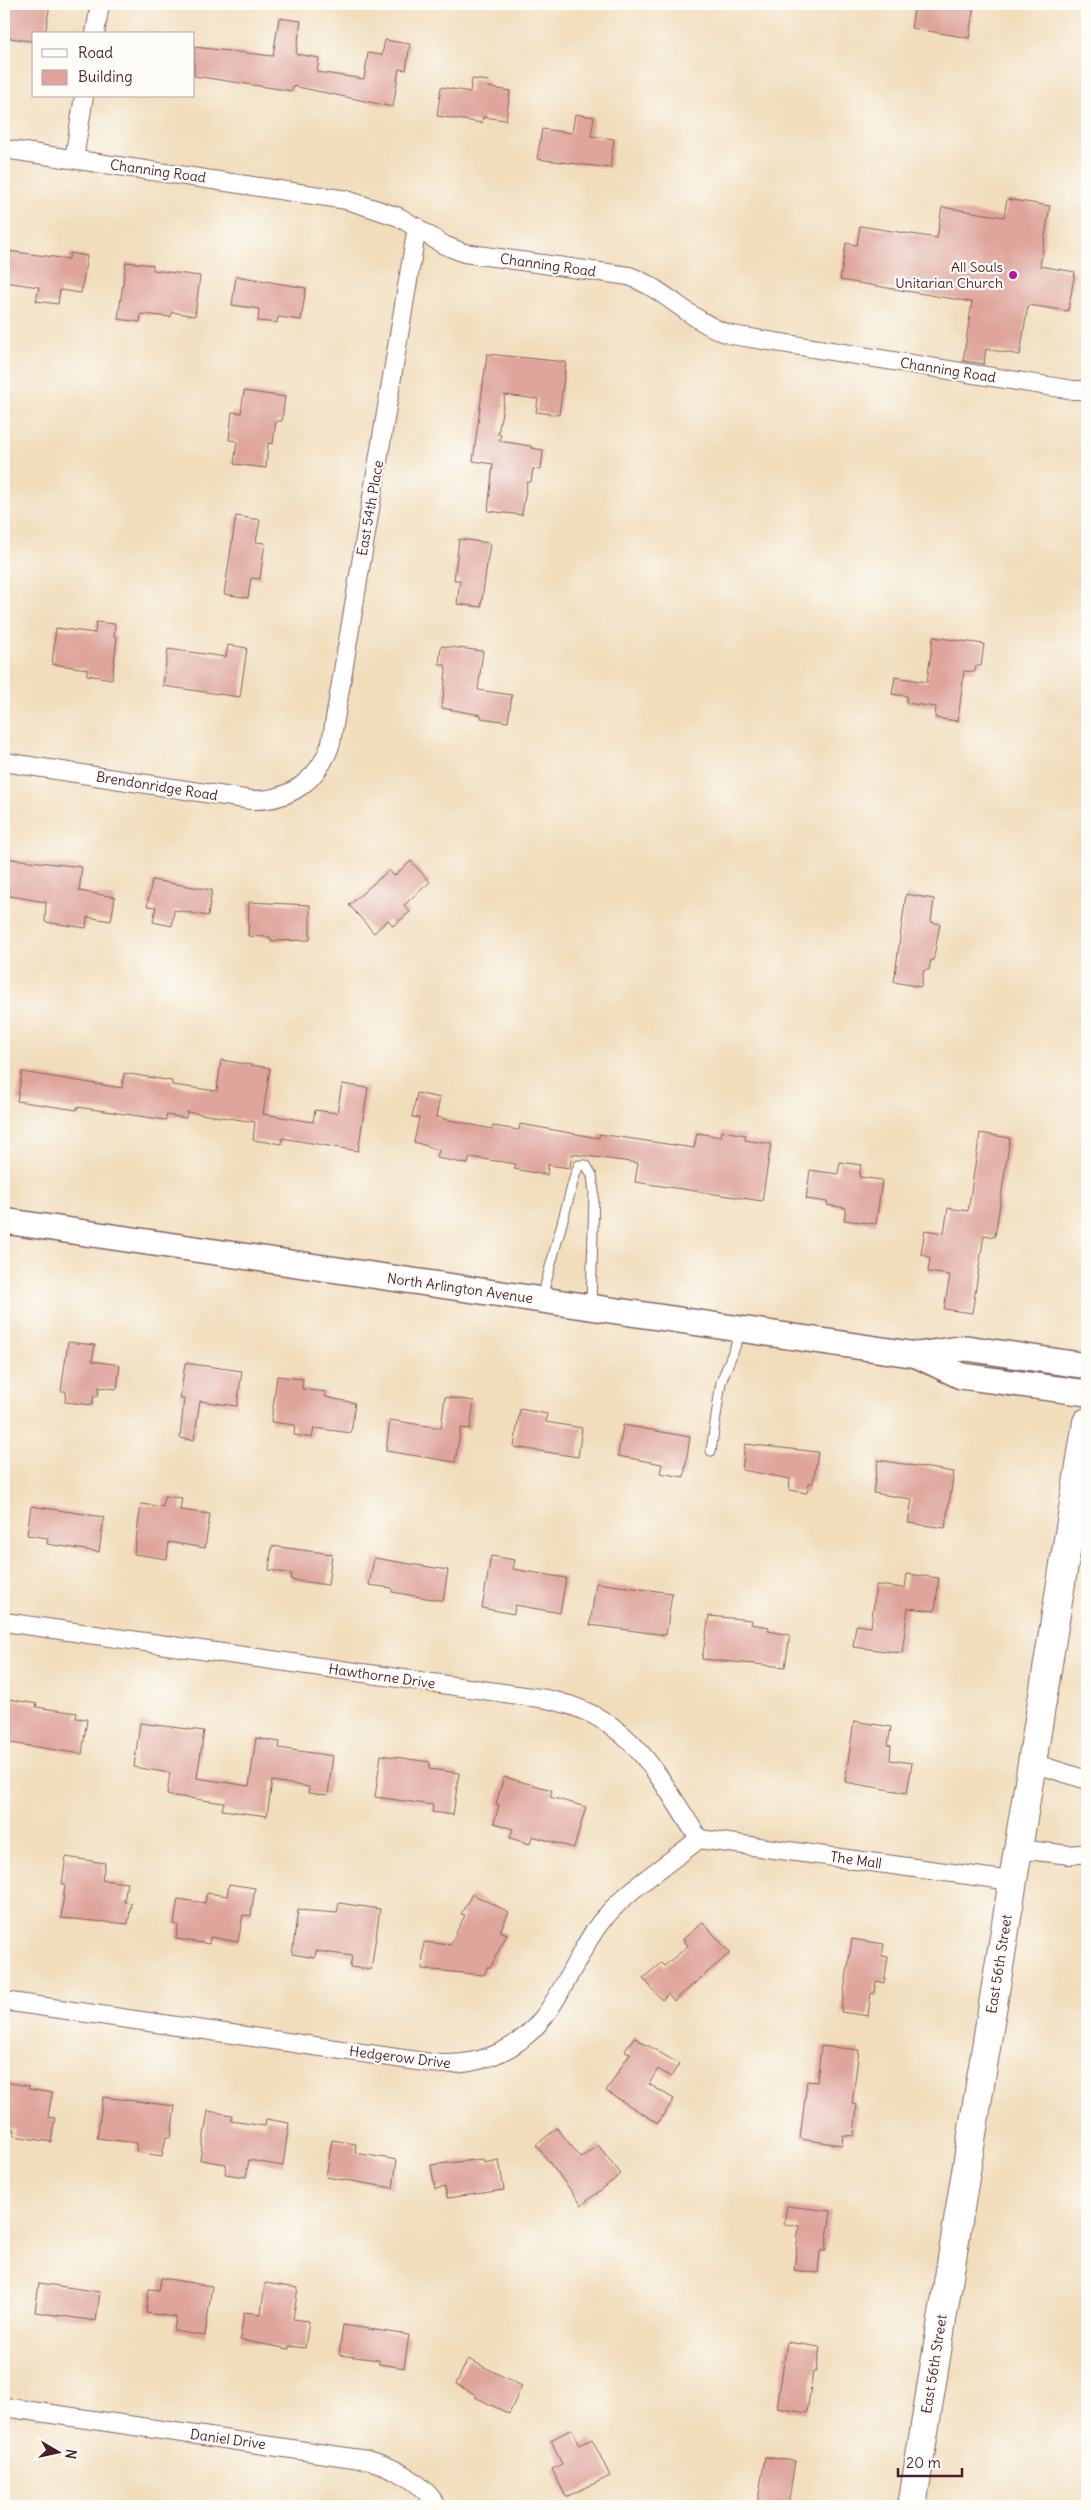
<svg xmlns="http://www.w3.org/2000/svg" width="1091" height="2510" font-family="Delius,sans-serif">
	<style>
		.building { fill: #dfa59c }
		.lines { fill: none; stroke-linecap: round; stroke-linejoin: round }
		.service-casing { stroke: #84625e; stroke-width: 11 }
		.minor-casing { stroke: #84625e; stroke-width: 20 }
		.secondary-casing { stroke: #84625e; stroke-width: 28 }
		.primary-casing { stroke: #84625e; stroke-width: 30 }
		.service { stroke: #fff; stroke-width: 9 }
		.minor { stroke: #fff; stroke-width: 18 }
		.secondary { stroke: #fff; stroke-width: 25 }
		.primary { stroke: #fff; stroke-width: 28 }
		.poi-dot { fill: #b5179e; stroke: #fdfcf7; stroke-width: 2 }
		.labels { text-anchor: middle; stroke-width: 4.5; stroke-linejoin: round; paint-order: stroke }
		.street-label { font-size: 14px; fill: #4a1f2b; stroke: #fdfcf7 }
		.poi-label { font-size: 14px; fill: #4a1f2b; stroke: #fdfcf7; text-anchor: end }
	</style>
	<rect width="100%" height="100%" fill="#fdfcf7"/>
	<filter id="ink" filterUnits="userSpaceOnUse"><feTurbulence type="fractalNoise" baseFrequency=".02" numOctaves="2"/><feDisplacementMap in="SourceGraphic" scale="10" xChannelSelector="R" yChannelSelector="G"/><feConvolveMatrix kernelMatrix="1 2 1 2 8 2 1 2 1" color-interpolation-filters="sRGB"/></filter>
	<filter id="wash" filterUnits="userSpaceOnUse"><feTurbulence type="fractalNoise" baseFrequency=".0096" numOctaves="4" result="noise"/><feDisplacementMap in="SourceGraphic" scale="20" xChannelSelector="R" yChannelSelector="G"/><feGaussianBlur stdDeviation="1.12" result="paint"/><feColorMatrix in="noise" values="0 0 0 0 0 0 0 0 0 0 0 0 0 0 0 0 0 1.4 0 .05"/><feComposite in="paint" operator="in"/></filter>
	<g filter="url(#wash)">
		<rect width="100%" height="100%" fill="#f1ddbc"/>
		<g id="blocks">
			<g class="building">
				<path d="M4,4H50L45,34H34V40L29,41L4,37Z"/>
				<path d="M915,4H974L969,38L911,28Z"/>
				<path d="M279,18L301,21L296,54L319,58L317,72L364,79L368,53L382,55L385,40L410,44L406,70L399,69L393,107L293,86L292,91L194,76V47L273,56Z"/>
				<path d="M472,79L489,81L488,87L510,91L506,120L483,117L482,123L437,116L441,87L470,92Z"/>
				<path d="M575,114L594,117L591,136L614,139L610,168L537,159L542,129L572,133Z"/>
				<path d="M1007,199L1050,206L1040,266L1075,272L1068,311L1028,305L1020,355L986,349L984,364L963,361L972,302L840,280L846,243L857,245L860,226L937,238L942,207L1004,217Z"/>
				<path d="M8,251L69,259L70,253L87,256L81,293L60,290L58,304L36,301L39,287L4,282Z"/>
				<path d="M126,262L153,265V270L200,276L195,316L172,312L171,317L141,314L140,322L118,319Z"/>
				<path d="M236,276L306,288L301,320L278,317L277,323L258,321L259,309L232,305Z"/>
				<path d="M487,354L566,362L559,415L536,412L538,399L505,395L498,434L501,435L499,441L531,446V448L543,450L541,470L533,469L531,482H527L522,515L488,511L493,464L473,461Z"/>
				<path d="M244,391L285,397L282,421H276L273,444L268,443L266,468L234,464L237,441L229,440L232,412L241,413Z"/>
				<path d="M236,516L260,520L256,542L265,543L260,579L251,578L248,598L224,594Z"/>
				<path d="M459,539L490,543L481,607L457,604L460,580H454Z"/>
				<path d="M96,622L115,624L114,637H117L112,679L87,675V669L52,664L56,628L95,633Z"/>
				<path d="M933,637L984,644L981,666L976,665L975,672L964,671L958,721L935,718L936,707L906,703L907,696L892,694L895,677L927,682Z"/>
				<path d="M228,645L247,648L240,697L163,686L168,649L226,657Z"/>
				<path d="M441,646L483,651L478,690L512,695L508,722L481,718V715L442,708L446,671L445,665L439,664Z"/>
				<path d="M4,858L82,867L79,891L115,897L111,921L87,917L86,928L45,922L46,902L4,895Z"/>
				<path d="M411,861L430,882L404,905L410,912L393,926L388,920L374,933L349,905L389,870L394,876Z"/>
				<path d="M152,880L212,890L208,916L174,910L172,926L153,922L156,907L147,906Z"/>
				<path d="M906,894L934,899L931,922L940,924L933,961L931,960L929,970H924L921,987L894,982Z"/>
				<path d="M249,902L310,905V940L271,941L270,937L248,936Z"/>
				<path d="M221,1060L270,1068L263,1114L313,1122L315,1110L337,1113L342,1084L368,1088L358,1151L282,1138V1144L253,1140L255,1122L187,1112L186,1118L166,1115V1120L77,1107V1110L17,1101L22,1072L122,1088L124,1073L172,1081V1085L217,1091Z"/>
				<path d="M417,1093L440,1098L436,1117L492,1129L493,1126L519,1130L520,1124L599,1138V1134L694,1148L697,1133L721,1137L722,1131L746,1135L745,1140L771,1144L762,1201L635,1182L638,1163L572,1154L570,1168L548,1165L547,1175L514,1169L516,1164L470,1157L468,1164L437,1158L439,1150L414,1142L419,1118L412,1117Z"/>
				<path d="M980,1133L1010,1138L995,1237L984,1235L972,1313L944,1309L950,1275L928,1272L930,1258L921,1254L925,1230L944,1233L948,1208L968,1211Z"/>
				<path d="M840,1162L861,1165L859,1177L882,1180L876,1224L844,1220L846,1208L827,1205L828,1202L806,1199L810,1170L838,1174Z"/>
				<path d="M68,1342L95,1345L92,1361L120,1365L117,1389L99,1387L98,1396H94L92,1405L65,1402L66,1391H61Z"/>
				<path d="M185,1363L242,1371L237,1406L200,1401L194,1440L180,1438L184,1399H180Z"/>
				<path d="M277,1376L303,1379L302,1389L326,1392L325,1397L355,1403L351,1433L314,1428L312,1438L294,1435L295,1425L271,1422Z"/>
				<path d="M445,1397L474,1401L470,1429L461,1428L455,1462L386,1451L390,1420L441,1428Z"/>
				<path d="M520,1409L547,1414L546,1422L582,1428L578,1457L514,1447Z"/>
				<path d="M623,1425L690,1437L684,1477L660,1473L662,1464L618,1456Z"/>
				<path d="M745,1444L818,1452L813,1483H809L807,1493L789,1490L790,1479L742,1470Z"/>
				<path d="M878,1460L954,1472L945,1528L908,1523L912,1499L873,1493Z"/>
				<path d="M164,1496L182,1498L180,1510L210,1514L205,1548L169,1542L167,1559L134,1554L141,1504L163,1507Z"/>
				<path d="M31,1506L104,1517L99,1552L47,1544L48,1538L27,1535Z"/>
				<path d="M272,1546L332,1554L328,1585L291,1580L292,1574L269,1570Z"/>
				<path d="M491,1556L515,1560L513,1569L566,1578L560,1613L515,1605L514,1614L482,1608Z"/>
				<path d="M374,1558L448,1570L443,1601L392,1592V1588L369,1585Z"/>
				<path d="M907,1574L939,1578L935,1611L908,1608L902,1653L853,1647L856,1625L871,1627L876,1585L905,1588Z"/>
				<path d="M596,1583L672,1593L666,1635L590,1625Z"/>
				<path d="M709,1616L752,1620L751,1624L769,1627L768,1631L790,1635L785,1667L702,1659Z"/>
				<path d="M9,1699L37,1704L36,1707L77,1713L76,1718L87,1719L82,1754L4,1742Z"/>
				<path d="M854,1721L891,1727L888,1745L891,1746L890,1760L912,1763L907,1793L845,1782Z"/>
				<path d="M140,1723L204,1731L197,1778L249,1786L256,1738L280,1742L279,1748L333,1756L328,1795L308,1793L309,1787L272,1781L267,1816L222,1810L224,1803L167,1795L170,1773L134,1767Z"/>
				<path d="M381,1755L430,1762L429,1769L459,1773L453,1815L432,1812L433,1805L375,1797Z"/>
				<path d="M504,1777L552,1790L550,1797L586,1807L574,1848L532,1836L530,1844L510,1838L513,1829L494,1823L499,1805L496,1804Z"/>
				<path d="M66,1857L105,1863L102,1880L127,1883L124,1902L131,1903L128,1924L61,1918L65,1884H62Z"/>
				<path d="M229,1884L255,1888L251,1916L243,1915L238,1942L210,1937L209,1944L176,1939L178,1925L174,1924L178,1899L205,1903L207,1893L227,1896Z"/>
				<path d="M472,1894L509,1912L500,1931L507,1934L490,1968L488,1966L484,1975L422,1969L424,1942L450,1945L465,1915L461,1914Z"/>
				<path d="M339,1903L380,1909L371,1970L350,1967L352,1956L316,1951L315,1958L292,1954L298,1910L337,1913Z"/>
				<path d="M703,1922L730,1953L674,2001L668,1994L662,2000L643,1978L661,1963L664,1966L688,1946L683,1939Z"/>
				<path d="M852,1939L884,1944L882,1956L888,1957L884,1983L876,1981L874,1994L871,1993L868,2016L841,2012Z"/>
				<path d="M634,2037L679,2064L671,2077L658,2069L649,2084L674,2099L658,2123L606,2091L630,2053L625,2051Z"/>
				<path d="M821,2046L859,2050L852,2104L857,2105L854,2136L843,2135L842,2145L800,2139L807,2081L817,2082Z"/>
				<path d="M4,2082L29,2086L28,2089L52,2093L48,2117L55,2118L51,2142L14,2136L15,2129L4,2127Z"/>
				<path d="M103,2097L175,2106L171,2137H166L162,2156L136,2152L137,2143L97,2138Z"/>
				<path d="M208,2111L232,2115L231,2121L265,2126L266,2119L289,2123L283,2166L249,2160L246,2177L225,2174L226,2164L200,2160Z"/>
				<path d="M557,2128L581,2158L598,2145L621,2174L582,2205L536,2145Z"/>
				<path d="M332,2140L356,2144L355,2153L397,2160L393,2188L326,2177Z"/>
				<path d="M483,2159L484,2163L499,2160L504,2190L447,2198L445,2187L435,2189L431,2165Z"/>
				<path d="M787,2206L831,2211L825,2251H820L818,2273L794,2270L799,2226L784,2224Z"/>
				<path d="M161,2278L212,2286L205,2336L174,2331L176,2317L146,2313L149,2289L159,2290Z"/>
				<path d="M39,2283L100,2292L96,2321L35,2312Z"/>
				<path d="M265,2283L298,2288L293,2319L309,2321L305,2348L289,2346V2349L240,2340L244,2312L261,2314Z"/>
				<path d="M343,2325L409,2335L404,2368L379,2364V2360L339,2355Z"/>
				<path d="M787,2342L820,2347L816,2372H813L807,2413L777,2408Z"/>
				<path d="M468,2359L522,2386L509,2414L475,2397L476,2395L456,2384Z"/>
				<path d="M572,2429L580,2445L592,2439L610,2476L566,2497L552,2469L562,2464L551,2440Z"/>
				<path d="M765,2457L795,2461L788,2506H757Z"/>
			</g>
		</g>
	</g>
	<g filter="url(#ink)">
		<use href="#blocks" fill-opacity="0" stroke="#84625e" stroke-width="1"/>
		<g class="lines">
			<g class="service-casing">
				<g id="service">
					<path d="M542,1297L575,1175L579,1165H586L592,1175L594,1192L591,1305"/>
					<path d="M711,1451L721,1382L741,1332"/>
				</g>
			</g>
			<g class="minor-casing">
				<g id="minor">
					<path d="M95,34L100,4"/>
					<path d="M4,149L347,200L399,217L444,245L464,253L629,276C667,290 693,324 732,335L1073,390H1087"/>
					<path d="M74,159L84,96"/>
					<path d="M4,762L251,800C290,801 319,780 331,743L417,227"/>
					<path d="M4,1622L546,1699C631,1715 656,1773 699,1839"/>
					<path d="M1033,1763L1087,1780"/>
					<path d="M699,1839L1012,1881"/>
					<path d="M1018,1849L1070,1855L1087,1853"/>
					<path d="M4,2001L431,2063C474,2068 515,2053 542,2019C557,2001 567,1978 579,1957C587,1943 594,1928 606,1916C632,1886 668,1864 699,1839"/>
					<path d="M4,2407L367,2460C395,2467 422,2482 437,2506"/>
				</g>
			</g>
			<g class="secondary-casing">
				<g id="secondary">
					<path d="M4,1221L917,1355L966,1348L1087,1366"/>
					<path d="M917,1355L961,1376L1087,1393"/>
				</g>
			</g>
			<g class="primary-casing">
				<path id="primary" d="M912,2506L1087,1422"/>
			</g>
			<use href="#service" class="service"/>
			<use href="#minor" class="minor"/>
			<use href="#secondary" class="secondary"/>
			<use href="#primary" class="primary"/>
		</g>
	</g>
	<circle class="poi-dot" cx="1013" cy="275" r="5"/>
	<g class="labels">
		<g class="street-label">
			<text transform="translate(158 171) rotate(8)" y="5">Channing Road</text>
			<text transform="translate(548 265) rotate(8)" y="5">Channing Road</text>
			<text transform="translate(948 370) rotate(9)" y="5">Channing Road</text>
			<text transform="translate(370 508) rotate(-80)" y="5">East 54th Place</text>
			<text transform="translate(157 786) rotate(9)" y="5">Brendonridge Road</text>
			<text transform="translate(460 1288) rotate(8)" y="5">North Arlington Avenue</text>
			<text transform="translate(382 1676) rotate(8)" y="5">Hawthorne Drive</text>
			<text transform="translate(856 1860) rotate(8)" y="5">The Mall</text>
			<text transform="translate(999 1964) rotate(-81)" y="5">East 56th Street</text>
			<text transform="translate(400 2057) rotate(7)" y="5">Hedgerow Drive</text>
			<text transform="translate(934 2364) rotate(-81)" y="5">East 56th Street</text>
			<text transform="translate(228 2439) rotate(8)" y="5">Daniel Drive</text>
		</g>
		<g class="poi-label">
			<text x="1003" y="272">All Souls<tspan x="1003" dy="16">Unitarian Church</tspan></text>
		</g>
	</g>
	<rect width="1091" height="2510" fill="none" stroke="#fdfcf7" stroke-width="20"/>
	<rect x="32" y="32" width="162" height="65" fill="#fdfcf7" stroke="#b5a4a5"/>
	<rect x="42" y="49" width="25" height="8" fill="#ffffff" stroke="#b5a4a5"/>
	<text x="78" y="58" font-size="15" fill="#4a1f2b">Road</text>
	<rect x="42" y="70" width="25" height="15" fill="#dfa59c" stroke="#b5a4a5"/>
	<text x="78" y="82" font-size="15" fill="#4a1f2b">Building</text>
	<g transform="translate(58 2452) rotate(99)" stroke="#fdfcf7" stroke-width="4" paint-order="stroke">
	<path d="M0-4L9 19L0 12L-9 19Z" fill="#4a1f2b"/>
	<text y="-8" font-size="14" font-weight="bold" text-anchor="middle" fill="#4a1f2b">N</text>
	</g>
	<path d="M898 2468v8h64v-8" fill="none" stroke="#4a1f2b" stroke-width="2.5"/>
	<text x="906" y="2468" font-size="15" fill="#4a1f2b" stroke="#fdfcf7" stroke-width="4" paint-order="stroke">20 m</text>
</svg>
